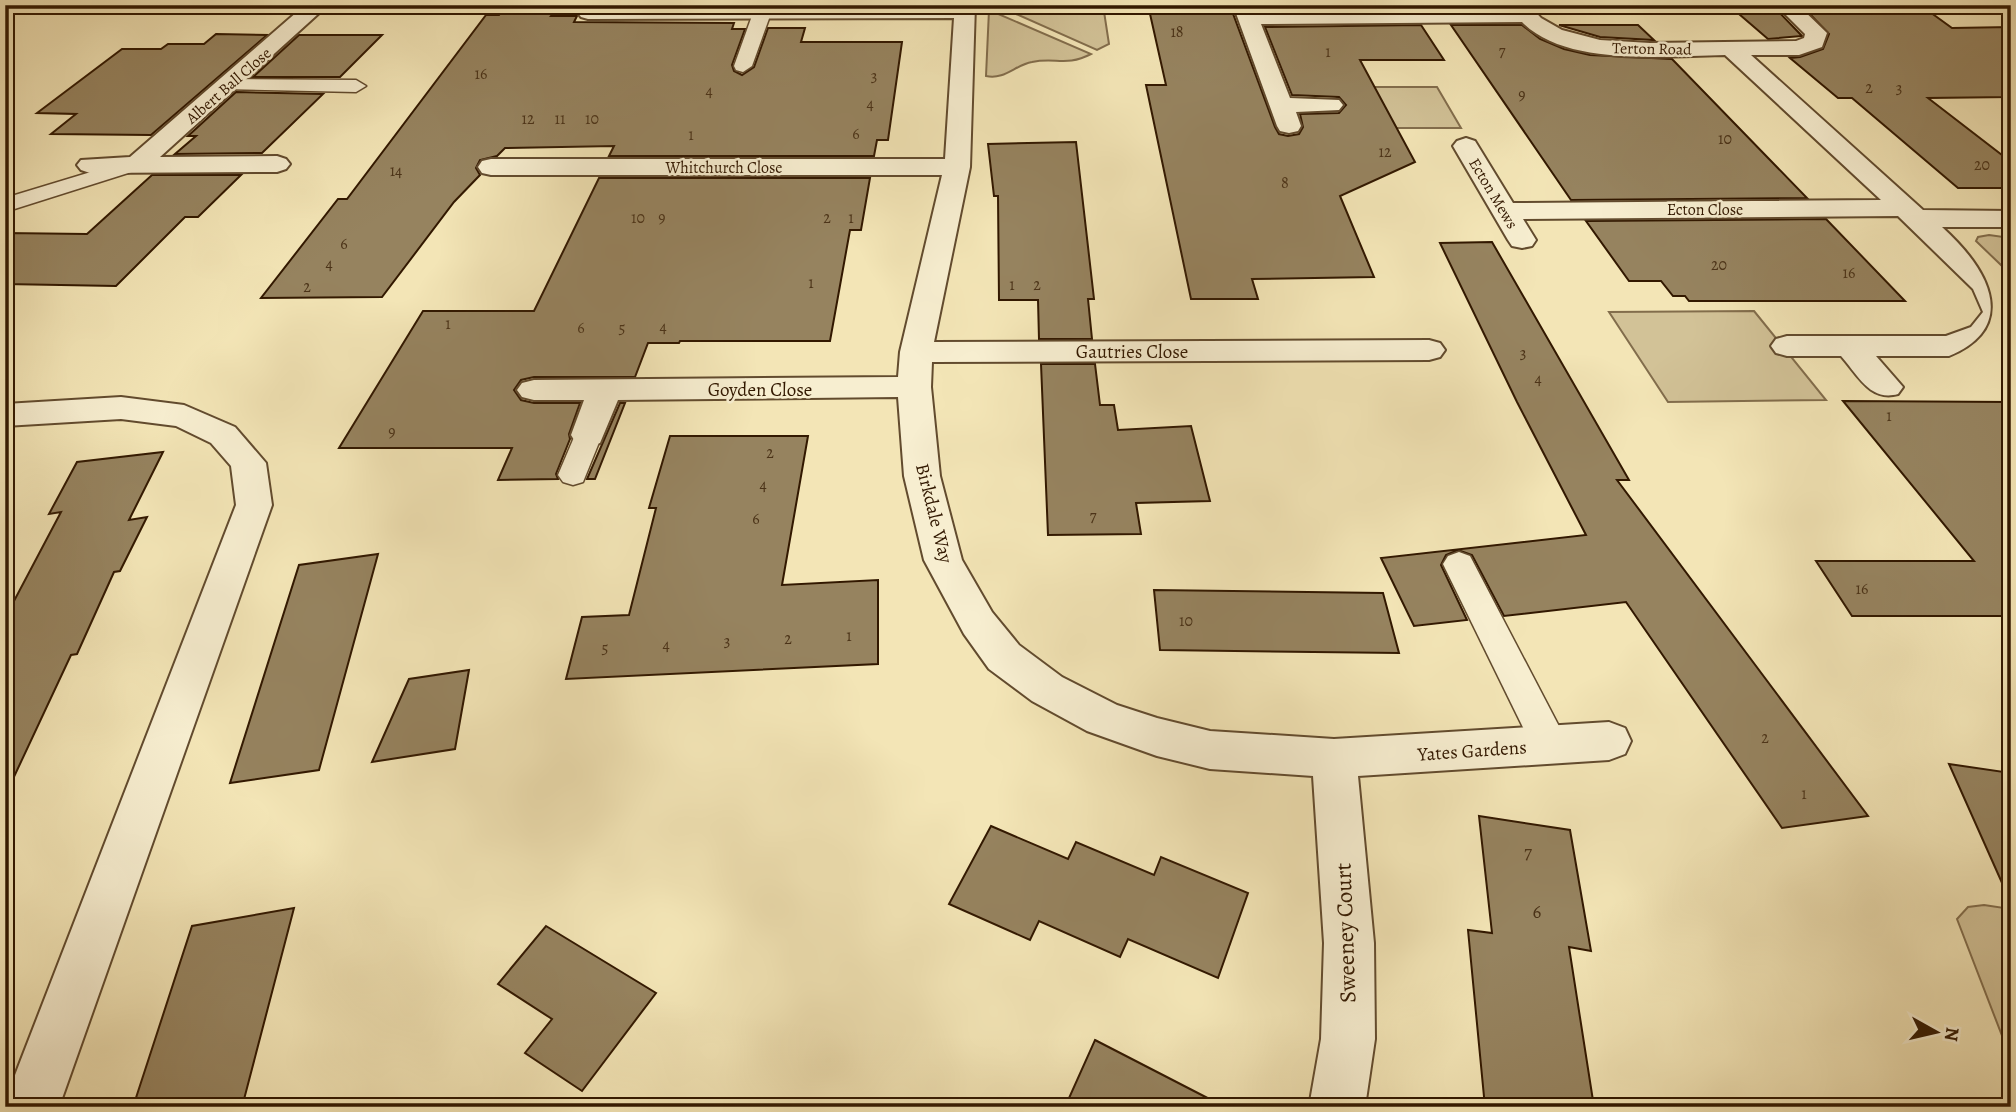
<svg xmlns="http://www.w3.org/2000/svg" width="2016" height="1112" font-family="Alegreya,serif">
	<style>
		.green { fill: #d2c297; stroke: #826d4c; stroke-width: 2 }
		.building { fill: #96835f; stroke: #321800; stroke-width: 2 }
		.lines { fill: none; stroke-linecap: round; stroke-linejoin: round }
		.lane-casing { stroke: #624b2e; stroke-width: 3 }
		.street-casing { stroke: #624b2e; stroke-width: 4 }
		.lane { fill: #f7eed0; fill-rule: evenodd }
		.street { fill: #f7eed0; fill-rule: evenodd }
		.labels { text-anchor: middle; stroke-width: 5; stroke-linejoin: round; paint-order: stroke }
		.number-label { font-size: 16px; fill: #4b3318 }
		.far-street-label { font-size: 16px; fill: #321800; stroke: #f7eed0 }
		.street-label { font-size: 19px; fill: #321800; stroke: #f7eed0 }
		.near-number-label { font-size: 19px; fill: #4b3318 }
		.near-street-label { font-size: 23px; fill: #321800; stroke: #f7eed0 }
	</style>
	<rect width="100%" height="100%" fill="#f3e5b6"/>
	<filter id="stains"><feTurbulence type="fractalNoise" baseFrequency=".00286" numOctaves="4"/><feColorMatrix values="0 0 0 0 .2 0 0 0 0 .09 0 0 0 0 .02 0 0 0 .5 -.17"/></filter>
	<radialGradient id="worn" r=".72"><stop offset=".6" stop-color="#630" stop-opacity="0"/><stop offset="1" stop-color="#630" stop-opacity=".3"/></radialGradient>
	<g class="green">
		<path d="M996,5H1103L1109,44L1097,50Z"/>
		<path d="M989,10L1091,54C1066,67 1056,57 1032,62C1015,65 1005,80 986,76Z"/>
		<path d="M1332,87H1437L1461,128H1351Z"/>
		<path d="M1989,235L2011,238V280L2003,267L1976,241L1978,237Z"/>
		<path d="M1754,311L1826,400L1668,402L1609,312Z"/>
		<path d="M1984,905L2011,909V1059L1957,919L1968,907Z"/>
	</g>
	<g class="building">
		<path d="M507,5H559L551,16H577L574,22L734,23L732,29H745L732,65L734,71L742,75L754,67L768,28H805L801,42H902L888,140H877L874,156H609L614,146L505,148L497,156L480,160L476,168L480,175L454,202L382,297L261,298L338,199H347L486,15H499Z"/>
		<path d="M1148,5H1191L1193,11H1232L1275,127L1279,134L1288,136L1299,134L1303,127L1300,114L1339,113L1346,105L1339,97L1292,95L1265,27L1421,25L1444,60H1360L1415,162L1340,196L1374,277L1252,279L1258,299H1191L1146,85H1166Z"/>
		<path d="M1293,5H1407L1409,8L1294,9Z"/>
		<path d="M1923,7L1952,28L2011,27V97L1928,98L2011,162V188H1958L1852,98H1838L1790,58L1800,57L1823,49L1829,34L1804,8Z"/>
		<path d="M1732,8H1775L1802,36L1768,39Z"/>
		<path d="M1451,25H1522L1540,39L1564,49L1590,55L1672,59L1807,198L1571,200Z"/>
		<path d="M1559,25H1638L1654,40L1600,37Z"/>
		<path d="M216,34L267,35L151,135L51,134L76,114L37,113L122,49H161L168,44H204Z"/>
		<path d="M299,35H382L340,77H253Z"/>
		<path d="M236,92L323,94L262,153L175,154L196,136H188Z"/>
		<path d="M1076,142L1094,299H1088L1092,339H1039L1038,300H999L998,196H994L988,144Z"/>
		<path d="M152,175H241L198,217H185L116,286L5,284V233L87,234Z"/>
		<path d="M599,178H870L861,230H850L830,341H680L679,343H648L635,377H534L521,380L514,390L521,400L534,403H580L569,434L570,439L556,474L558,479L498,480L512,448H339L423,311H534Z"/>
		<path d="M1826,219L1905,301H1689L1685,296H1673L1661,281H1629L1586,221Z"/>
		<path d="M1492,242L1629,480H1617L1868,816L1782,828L1626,602L1504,616L1472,555L1458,550L1446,555L1441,565L1467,620L1414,626L1381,558L1586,535L1517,402L1440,243Z"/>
		<path d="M1041,364H1095L1100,405H1114L1118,430L1191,426L1210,501L1136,503L1141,534L1048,535Z"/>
		<path d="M1843,401L2011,402V616H1852L1816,561H1974Z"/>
		<path d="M620,403H625L595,479H587Z"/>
		<path d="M670,436H808L782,585L878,580V664L566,679L582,617L629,615L656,508H649Z"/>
		<path d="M163,452L129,520L147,517L120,571L114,572L77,654L71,655L5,796V618L61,512L49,514L77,462Z"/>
		<path d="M378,554L319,770L230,783L299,565Z"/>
		<path d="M1154,590L1383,593L1399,653L1160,650Z"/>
		<path d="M469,670L455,749L372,762L409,679Z"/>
		<path d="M1949,764L2011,773V903Z"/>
		<path d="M1479,816L1570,830L1591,951L1569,947L1594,1107H1485L1468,930L1492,933Z"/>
		<path d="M991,826L1068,859L1076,842L1154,875L1161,857L1248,893L1218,978L1128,939L1120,957L1039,921L1030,940L949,904Z"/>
		<path d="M294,908L242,1107H133L192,926Z"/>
		<path d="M546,926L656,993L582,1091L525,1053L552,1019L498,984Z"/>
		<path d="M1095,1040L1225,1107H1065Z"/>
	</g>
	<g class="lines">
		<g class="lane-casing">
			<g id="lane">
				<path d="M762,8L771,13L752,66L743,72L736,70L734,66L753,13Z"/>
				<path d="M229,79L356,80L366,86L356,92L222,89L219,85L222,81Z"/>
				<path d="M137,158L144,160L148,164L144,168L5,212V198Z"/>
				<path d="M588,426L598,428L602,435L583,482L573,485L563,482L558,475L578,428Z"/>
				<path d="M1459,552L1470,556L1563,734L1568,745L1563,756L1550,760L1537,756L1443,564L1448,556Z"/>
			</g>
		</g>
		<g class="street-casing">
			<g id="street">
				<path d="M305,5H328L160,157L277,156L286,159L290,164L286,169L277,172L90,173L81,170L77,165L81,160L130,157Z"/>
				<path d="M975,5L970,167L934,342L1429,340L1440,343L1445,350L1440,357L1429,360L932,362L931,387L940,476L962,560L992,612L1019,645L1062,677L1117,705L1157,718L1210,731L1334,739L1609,722L1625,728L1631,741L1625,754L1609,760L1358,776L1374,943L1375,1039L1365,1107H1309L1321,1039L1324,943L1313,776L1210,769L1157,756L1087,731L1032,701L989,669L964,634L924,560L904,476L898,397L618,400L600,443L588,446L576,443L571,435L584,400H534L522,397L517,390L522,383L534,380L898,377L900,352L942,175H491L482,173L478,167L482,161L491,159H945L954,18L588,19L581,17L578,13L581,9Z"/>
				<path d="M1233,5H1253L1256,12L1510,10L1507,5H1529L1541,18L1562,30L1600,40L1650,43L1796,41L1804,38L1805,34L1776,5H1798L1827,33L1822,47L1799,55H1751L1923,210L2011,211V227H1942C1994,274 2016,328 1949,356H1876L1903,387L1898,394C1870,402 1858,375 1841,356H1787L1776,353L1771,346L1776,339L1787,336H1946L1971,327L1983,312L1973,289L1898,216L1523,219L1536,240L1532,246L1522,248L1512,246L1508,240L1453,146L1457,141L1466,138L1475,141L1513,203L1881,200L1725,55C1667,56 1566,67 1522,22L1261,24L1290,98L1339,100L1343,105L1339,110L1296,112L1301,126L1298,131L1289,133L1280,131L1277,126Z"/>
				<path d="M121,397L184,405L235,427L266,463L272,505L59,1107H5V1101L236,505L231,466L211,443L176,426L121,419L5,426V404Z"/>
			</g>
		</g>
		<use href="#lane" class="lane"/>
		<use href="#street" class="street"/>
	</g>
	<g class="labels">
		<g class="number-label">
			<text x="1177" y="37">18</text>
			<text x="1502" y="56">7</text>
			<text x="1328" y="57">1</text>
			<text x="481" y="79">16</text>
			<text x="874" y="81">3</text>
			<text x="1869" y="93">2</text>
			<text x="1899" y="93">3</text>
			<text x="709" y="96">4</text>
			<text x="1522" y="100">9</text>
			<text x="870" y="109">4</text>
			<text x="528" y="124">12</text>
			<text x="560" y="124">11</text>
			<text x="592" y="124">10</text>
			<text x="856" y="139">6</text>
			<text x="691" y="140">1</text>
			<text x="1725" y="144">10</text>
			<text x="1385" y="157">12</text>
			<text x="1982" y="170">20</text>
			<text x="396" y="176">14</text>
			<text x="1285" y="188">8</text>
			<text x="638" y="223">10</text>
			<text x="662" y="223">9</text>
			<text x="827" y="223">2</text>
			<text x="851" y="223">1</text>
			<text x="344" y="249">6</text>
			<text x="329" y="269">4</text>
			<text x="1719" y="270">20</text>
			<text x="1849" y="278">16</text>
			<text x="811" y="288">1</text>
			<text x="1012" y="290">1</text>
			<text x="1037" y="290">2</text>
			<text x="307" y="292">2</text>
			<text x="448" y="329">1</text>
			<text x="663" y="332">4</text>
			<text x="581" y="333">6</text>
			<text x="622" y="333">5</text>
			<text x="1523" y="358">3</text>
			<text x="1538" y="384">4</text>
			<text x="1889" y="421">1</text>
			<text x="392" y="437">9</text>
			<text x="770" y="458">2</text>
			<text x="763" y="490">4</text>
			<text x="1093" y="521">7</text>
			<text x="756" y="524">6</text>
			<text x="1862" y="594">16</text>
			<text x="1186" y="626">10</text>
			<text x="849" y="641">1</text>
			<text x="788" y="644">2</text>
			<text x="727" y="646">3</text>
			<text x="666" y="650">4</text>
			<text x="605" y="653">5</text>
			<text x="1765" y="743">2</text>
			<text x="1804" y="799">1</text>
		</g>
		<g class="far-street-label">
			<text transform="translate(1652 48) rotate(1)" y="6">Terton Road</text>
			<text transform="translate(228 85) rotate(-41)" y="6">Albert Ball Close</text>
			<text x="724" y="173">Whitchurch Close</text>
			<text transform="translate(1494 193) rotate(59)" y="6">Ecton Mews</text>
			<text x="1705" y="215">Ecton Close</text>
		</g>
		<g class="street-label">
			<text x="1132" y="358">Gautries Close</text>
			<text x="760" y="396">Goyden Close</text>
			<text transform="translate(935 513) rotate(76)" y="7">Birkdale Way</text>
			<text transform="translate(1472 750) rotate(-4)" y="7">Yates Gardens</text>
		</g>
		<g class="near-number-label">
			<text x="1528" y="858">7</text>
			<text x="1537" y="918">6</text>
		</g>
		<g class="near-street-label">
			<text transform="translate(1345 933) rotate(-92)" y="8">Sweeney Court</text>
		</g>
	</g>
	<rect width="2016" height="1112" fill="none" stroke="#f3e5b6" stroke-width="28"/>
	<rect x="7" y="7" width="2002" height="1098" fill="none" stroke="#321800" stroke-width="3.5"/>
	<rect x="14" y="14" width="1988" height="1084" fill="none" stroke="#321800" stroke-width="2"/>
	<g transform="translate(1936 1032) rotate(98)" stroke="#f7eed0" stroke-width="5" paint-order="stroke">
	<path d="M0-5L12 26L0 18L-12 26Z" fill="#321800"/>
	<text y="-10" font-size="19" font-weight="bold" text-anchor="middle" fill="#321800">N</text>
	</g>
	<rect width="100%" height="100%" filter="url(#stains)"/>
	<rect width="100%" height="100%" fill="url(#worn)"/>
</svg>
